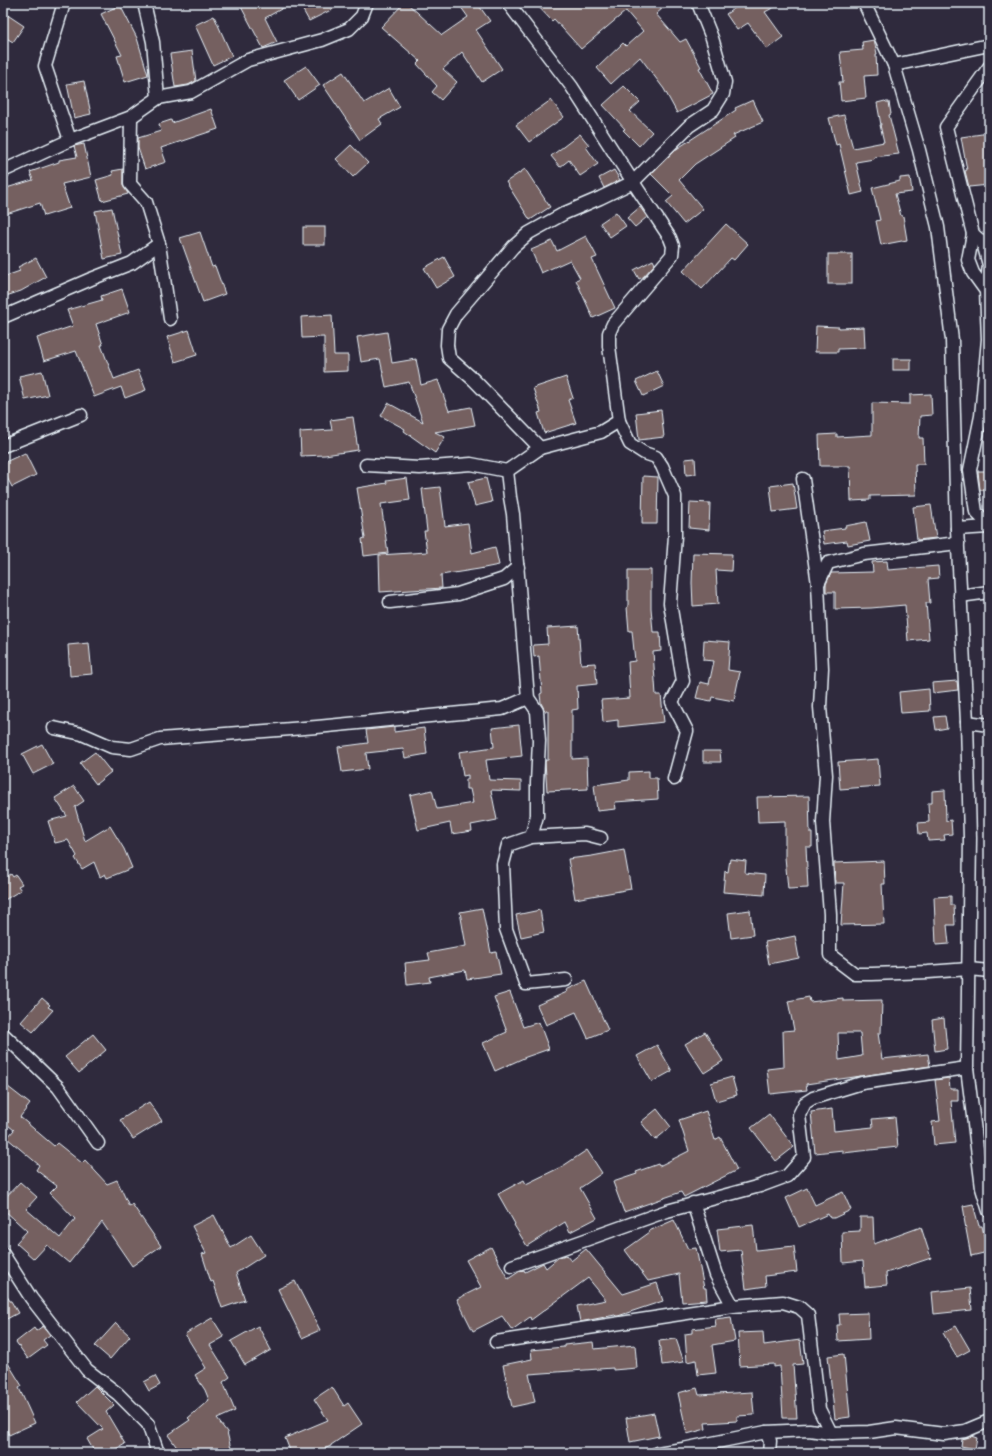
<svg xmlns="http://www.w3.org/2000/svg" width="992" height="1456" font-family="'Balsamiq Sans',sans-serif">
	<style>
		.building { fill: #746061; stroke: #e8f1f8; fill-rule: evenodd }
		.lines { fill: none; stroke-linecap: round; stroke-linejoin: round }
		.minor-casing { stroke: #e8f1f8; stroke-width: 15 }
		.minor { stroke: #2f2a3d; stroke-width: 12 }
	</style>
	<rect width="100%" height="100%" fill="#2f2a3d"/>
	<filter id="ink" filterUnits="userSpaceOnUse"><feTurbulence type="fractalNoise" baseFrequency=".025" numOctaves="2"/><feDisplacementMap in="SourceGraphic" scale="8" xChannelSelector="R" yChannelSelector="G"/><feConvolveMatrix kernelMatrix="1 2 1 2 8 2 1 2 1" color-interpolation-filters="sRGB"/></filter>
	<g filter="url(#ink)">
		<g class="building">
			<path d="M239,3H292L265,18L277,42L263,48Z"/>
			<path d="M299,3H345L309,21Z"/>
			<path d="M404,3H407L442,35L468,17L458,3H477L490,21L476,30L502,69L482,82L462,52L443,69L457,82L441,100L432,92L437,86L417,64L420,61L381,27Z"/>
			<path d="M535,3H669L656,14L680,42L686,39L701,67L699,68L713,94L677,113L664,89L640,57L611,84L597,68L623,43L626,46L643,31L626,11L581,49L554,19L552,21Z"/>
			<path d="M742,3H782L765,12L783,37L767,49L748,23L737,30L726,14Z"/>
			<path d="M120,5L137,38L148,75L125,82L117,56L122,55L101,14Z"/>
			<path d="M3,12L24,26L13,42L3,36Z"/>
			<path d="M214,16L232,56L213,65L195,25Z"/>
			<path d="M874,40L877,54H876L877,75L864,76L866,98L841,101L839,82H843L840,52L863,50L862,42Z"/>
			<path d="M192,51L196,81L188,85L175,87L170,54Z"/>
			<path d="M306,66L320,85L298,100L284,80Z"/>
			<path d="M343,72L364,103L389,88L400,107L379,119L382,124L360,140L323,85Z"/>
			<path d="M84,81L91,114L74,118L67,84Z"/>
			<path d="M624,86L640,102L630,111L652,132L639,146L623,130L625,129L603,105Z"/>
			<path d="M551,100L564,117L529,142L516,125Z"/>
			<path d="M753,100L763,122L733,135L735,138L695,164L679,180L703,209L684,224L666,202L673,196L651,174L675,150L736,110L735,108Z"/>
			<path d="M885,101L886,102H889L891,114L889,115L899,154L874,157V159L856,162L863,192L851,195L839,144L836,145L829,118L844,115L853,148L884,142L880,125H881L877,103Z"/>
			<path d="M211,109L218,129L161,148L166,162L145,169L138,148V138L161,131L159,124L171,120L172,123Z"/>
			<path d="M989,133V185L969,187L965,171L967,170L961,137Z"/>
			<path d="M580,134L589,145L586,147L598,164L580,176L569,160L560,167L551,156Z"/>
			<path d="M84,144L91,177L62,184L70,208L44,216L40,203L3,215V189L33,180L30,172L59,162V160L77,157L74,146Z"/>
			<path d="M351,145L368,163L353,177L336,159Z"/>
			<path d="M123,169V184L128,194L102,201L96,180L113,175L112,171Z"/>
			<path d="M525,169L550,207L530,220L506,182Z"/>
			<path d="M614,170L620,180L604,188L599,178Z"/>
			<path d="M910,177L912,192L895,194L901,216H903L907,240L881,245L876,221L880,220L872,188L900,181V178Z"/>
			<path d="M640,207L647,217L635,227L627,218Z"/>
			<path d="M112,208L122,255L104,259L95,211Z"/>
			<path d="M616,212L626,226L610,237L600,223Z"/>
			<path d="M726,224L748,244L734,260L731,258L702,289L683,271Z"/>
			<rect x="303" y="227" width="22" height="18"/>
			<path d="M200,232L212,267L215,266L225,294L203,302L180,238Z"/>
			<path d="M586,236L597,257L592,259L615,308L593,318L576,280L580,278L570,260L541,273L531,250L552,241L557,251Z"/>
			<rect x="828" y="254" width="24" height="30"/>
			<path d="M444,257L455,277L436,288L424,268Z"/>
			<path d="M36,258L46,277L21,291L3,297V277L20,271L18,267Z"/>
			<path d="M653,260L655,264L643,277L639,279L634,270Z"/>
			<path d="M122,289L130,312L96,324L103,345H101L114,379L138,370L146,390L125,398L121,387L94,397L76,351L44,361L37,338L73,326L67,310L102,300L101,296Z"/>
			<path d="M332,315L334,355H348V371L324,372V337L302,338L301,317Z"/>
			<path d="M816,326L839,327V328L864,327L865,348L838,349V352H815Z"/>
			<path d="M189,330L197,355L175,362L167,337Z"/>
			<path d="M387,332L392,363L416,359L421,385L438,380L449,411L471,407L475,425L435,432L445,437L435,453L404,431L405,429L381,416L388,403L423,422L409,382L386,387L380,359L361,362L357,337Z"/>
			<rect x="893" y="359" width="18" height="11"/>
			<path d="M42,371L48,395L25,400L19,376Z"/>
			<path d="M657,371L664,386L643,396L636,381Z"/>
			<path d="M566,377L573,398L568,400L576,423L544,433L538,413L541,412L533,388Z"/>
			<path d="M931,394L932,415L920,416L919,438H923L924,464H915L916,495L870,496V500L851,501L850,466H820L819,435L837,434V437L872,435V403L910,404V395Z"/>
			<path d="M661,410L664,437L639,440L636,413Z"/>
			<path d="M353,417L358,450L325,455L301,456L300,432L332,430L330,420Z"/>
			<path d="M25,453L36,475L12,487L3,470V463Z"/>
			<path d="M695,458L696,474L686,475L685,459Z"/>
			<path d="M978,471H989V490H980Z"/>
			<path d="M643,476L658,477L657,524H642Z"/>
			<path d="M407,478L410,500L381,504L388,553L364,556L362,539L365,538L357,488L387,483L386,481Z"/>
			<path d="M486,478L492,502L475,506L468,482Z"/>
			<path d="M793,483L797,509L773,512L770,486Z"/>
			<path d="M440,487L445,526L468,523L472,553L495,547L499,565L479,569L441,575L442,588L380,592L379,555L427,552L424,531H427L422,489Z"/>
			<path d="M690,502L710,503L709,530L689,528Z"/>
			<path d="M931,505L936,538L917,540L913,507Z"/>
			<path d="M866,522L870,541L848,545L847,541L824,544L822,531L845,528V526Z"/>
			<path d="M693,553L732,554L731,571L716,570L718,604L693,606L692,583Z"/>
			<path d="M887,561L888,570L938,566L939,578L928,579L930,603H926L929,639L908,641L905,605L871,608L835,609V592H826V584L831,573L873,572L872,562Z"/>
			<path d="M628,570H651V608L653,632H660L661,651L653,652L656,695H661L664,722L618,727V720L603,722L601,700L630,698L628,662L635,661L632,631H629L627,607H628Z"/>
			<path d="M578,626L581,664L595,663L597,684L577,686L578,709L572,710V759L587,758L588,789L547,791L545,762L546,760H548V711H545L541,703L540,694L542,693L539,656L534,657L533,645L548,644L547,628Z"/>
			<path d="M704,640L730,642L728,670L740,672L734,701L712,697L711,701L696,698L700,682L709,684L714,661L703,660Z"/>
			<path d="M89,643L92,674L70,676L68,645Z"/>
			<path d="M957,681L958,690L933,693L932,683Z"/>
			<path d="M929,689L930,711L901,713L899,692Z"/>
			<path d="M945,716L947,728L936,730L934,717Z"/>
			<path d="M519,725L522,756L486,760L489,780L521,781V791L491,790L497,820L471,825L472,831L452,834L450,823L418,830L410,795L432,790L437,809L473,803L470,789H466V779H468V775L463,776L459,752L494,747L492,728Z"/>
			<path d="M394,727V732L424,728L427,754L405,758L403,749L366,753L368,769L342,772L338,747L368,743L366,730Z"/>
			<path d="M42,744L53,764L33,774L22,754Z"/>
			<path d="M703,751H720L721,762H703Z"/>
			<path d="M95,752L111,772L96,784L80,763Z"/>
			<path d="M878,759L880,786L840,789L838,762Z"/>
			<path d="M649,771V778H657L658,799L615,802L616,809L597,811L594,785L629,780V772Z"/>
			<path d="M74,786L84,801L75,807L85,841L110,826L124,849L132,868L107,878L105,874L100,877L94,862L82,869L75,858L77,856L68,840L55,843L48,821L67,816L55,798Z"/>
			<path d="M945,790L946,821L951,820L952,834L944,835L945,840L928,841L927,833L919,834L918,823L929,822L928,803H932V791Z"/>
			<path d="M809,796L810,833H812V847H806L808,888L788,889L785,857V821L758,822L757,797Z"/>
			<path d="M624,850L631,889L575,899L568,859L592,856Z"/>
			<path d="M730,859L746,861L745,873L765,875L764,895L723,892L725,871L728,872Z"/>
			<path d="M884,861L885,884H882L884,924L841,925L844,883H835L834,863Z"/>
			<path d="M11,874L13,877L16,875L22,884L18,886L21,890L3,901V879Z"/>
			<path d="M951,896V905H954L955,925H947L949,944L936,945L934,897Z"/>
			<path d="M482,908L491,953L496,952L501,974L467,979L465,970L429,977L430,982L407,985L405,963L430,960L428,953L466,946L460,912Z"/>
			<path d="M540,910L544,932L521,937L516,915Z"/>
			<path d="M750,910L753,935L731,938L728,913Z"/>
			<path d="M795,936L799,958L769,964L765,942Z"/>
			<path d="M586,981L608,1030L588,1038L576,1012L546,1025L537,1005L567,992L566,990Z"/>
			<path d="M510,992L523,1027L539,1022L549,1049L526,1057L495,1071L483,1043L507,1032L494,997Z"/>
			<path d="M809,997L810,1002L843,998V1001L882,1000L881,1033H878L882,1059L928,1054L930,1066L806,1084L807,1090L770,1094L767,1069L784,1067L783,1031L794,1030L788,1001ZM838,1033H860L862,1056L839,1060Z"/>
			<path d="M42,998L50,1005L48,1007L53,1010L33,1032L21,1022Z"/>
			<path d="M944,1018L947,1049L935,1051L932,1020Z"/>
			<path d="M705,1032L723,1061L704,1073L685,1044Z"/>
			<path d="M93,1034L106,1050L79,1073L65,1057Z"/>
			<path d="M657,1045L672,1071L652,1082L637,1056Z"/>
			<path d="M732,1077L737,1095L716,1101L711,1083Z"/>
			<path d="M949,1078L950,1089H958V1101H951L955,1143L934,1145L932,1122L940,1121L935,1080Z"/>
			<path d="M3,1083L30,1104L20,1117L54,1146L57,1143L82,1163L85,1160L107,1184L117,1180L129,1206L132,1204L161,1246L132,1266L102,1222L69,1263L47,1245L34,1259L16,1243L27,1231L3,1209V1200L20,1182L37,1197L26,1209L60,1238L75,1219L50,1193L57,1186L36,1170L39,1165L7,1138L14,1130L3,1121Z"/>
			<path d="M149,1102L162,1121L133,1139L120,1120Z"/>
			<path d="M657,1109L671,1127L655,1140L641,1122Z"/>
			<path d="M832,1109L834,1131L873,1127L872,1119L895,1117L898,1147L843,1153V1150L815,1153L811,1112Z"/>
			<path d="M706,1111L715,1140L720,1137L737,1170L684,1197L681,1192L624,1212L613,1182L637,1174L636,1172L658,1164L659,1166L689,1151L679,1120Z"/>
			<path d="M769,1114L794,1147L776,1161L751,1128Z"/>
			<path d="M587,1150L602,1173L580,1188L597,1218L570,1232L565,1222L527,1246L514,1225L515,1224L498,1194L524,1180L526,1184L563,1166Z"/>
			<path d="M807,1188L815,1205L843,1192L851,1210L834,1218H830L828,1214L799,1227L786,1198Z"/>
			<path d="M973,1204L979,1226H982L988,1252L971,1256L966,1229L964,1218H965L963,1206Z"/>
			<path d="M214,1215L231,1248L251,1235L264,1255L236,1273L245,1300L222,1308L213,1281L211,1282L202,1254L206,1253L192,1226Z"/>
			<path d="M860,1217H873L874,1244L921,1227L931,1258L886,1273L887,1285L865,1287L863,1261L843,1263L842,1232L860,1231Z"/>
			<path d="M674,1220L688,1249L696,1248L704,1288H706L707,1300L682,1302L679,1274L648,1281L625,1250L650,1232L649,1231Z"/>
			<path d="M753,1225L756,1250L794,1246L797,1272L765,1276L766,1286L746,1289L741,1250L720,1252L717,1229Z"/>
			<path d="M491,1247L508,1279L520,1271L524,1270L525,1272L543,1263L546,1268L559,1257L566,1255L571,1261L586,1249L623,1294L657,1283L663,1301L618,1316H616L615,1315L580,1322L577,1306L606,1300L588,1278L531,1320L530,1317L512,1330L502,1316L473,1331L457,1299L481,1287L466,1260Z"/>
			<path d="M295,1281L320,1330L302,1338L278,1289Z"/>
			<path d="M970,1288L972,1310L934,1314L932,1292Z"/>
			<path d="M3,1290L10,1301H11L18,1313L3,1321Z"/>
			<path d="M868,1313L869,1339L838,1341L837,1325H840L839,1314Z"/>
			<path d="M731,1317L735,1341L712,1345L716,1373L698,1375L696,1360L687,1362L685,1334L692,1333V1329L716,1326L715,1319Z"/>
			<path d="M212,1318L224,1337L210,1345L230,1377L223,1382L235,1411L217,1419L227,1432L232,1453H181L168,1435L190,1420L188,1418L209,1400L205,1390L195,1375L206,1368L185,1334Z"/>
			<path d="M116,1323L130,1336L110,1359L95,1346Z"/>
			<path d="M43,1326L50,1335L43,1340L47,1345L28,1359L16,1342L34,1328L36,1331Z"/>
			<path d="M258,1326L271,1350L245,1365L231,1341Z"/>
			<path d="M956,1326L970,1350L957,1357L943,1333Z"/>
			<path d="M763,1332L764,1345L800,1340L803,1364L793,1365L797,1418H783L780,1366L774,1367V1364L740,1366L738,1333Z"/>
			<path d="M676,1339L684,1362L662,1365L659,1341Z"/>
			<path d="M593,1342L594,1349L635,1345L637,1368L613,1370V1368L529,1374L535,1402L512,1407L503,1365L532,1359L531,1350L564,1347V1345Z"/>
			<path d="M844,1354L850,1417L835,1419L828,1356Z"/>
			<path d="M3,1355L22,1386L19,1388L35,1423L9,1435L3,1421Z"/>
			<path d="M155,1376L160,1385L149,1391L144,1382Z"/>
			<path d="M95,1386L114,1405L106,1412L125,1444L110,1453H95L87,1439L103,1429L77,1402Z"/>
			<path d="M332,1387L344,1406L348,1403L362,1424L331,1445V1446L315,1453H291L285,1438L328,1420L314,1399Z"/>
			<path d="M697,1388L699,1395L752,1392L754,1415L737,1416V1421L705,1423L706,1429L687,1434L678,1393Z"/>
			<path d="M654,1413L659,1436L630,1442L626,1418Z"/>
			<path d="M971,1436L977,1438L975,1449L961,1446L962,1439Z"/>
		</g>
		<g class="lines">
			<g class="minor-casing">
				<g id="minor">
					<path d="M64,3L45,66L70,140"/>
					<path d="M144,3L153,42L158,98"/>
					<path d="M508,3L572,87L633,182L670,238L673,246L672,255L613,324L609,333V346L619,421L630,444L644,453L656,457L662,466L675,496V536L670,603L683,681L672,702L687,731L674,779"/>
					<path d="M864,3L894,65L919,150L938,227L952,340L957,529L967,722L970,838L967,1068L982,1188L989,1211"/>
					<path d="M894,65L989,45"/>
					<path d="M989,67L946,127L973,234L968,260L973,273L986,291L988,339L981,416L970,470L976,512L989,525"/>
					<path d="M131,117L130,184L146,202L159,244L170,319"/>
					<path d="M3,171L70,140L131,117L158,98L191,92L248,60L322,40L349,29L362,16L367,3"/>
					<path d="M973,234L983,243L989,265L986,291"/>
					<path d="M3,317L91,279L132,263L159,244"/>
					<path d="M3,446L81,415"/>
					<path d="M540,448L474,380L449,358L447,345L448,329L456,314L513,247L529,233L565,213L600,198L633,182L689,126L713,110L723,94L725,82L712,38L698,3"/>
					<path d="M366,465L420,468L471,464L507,471L540,448L601,432L619,421"/>
					<path d="M507,471L510,497L513,514L528,698L537,711L539,741L537,783V816L531,837L508,845L503,864L506,929L526,984L566,980"/>
					<path d="M803,479L818,584"/>
					<path d="M957,529L989,527"/>
					<path d="M958,543L864,554L828,563L818,584L822,668L820,707L826,775L823,822L830,914V955L855,974H872L928,972L969,969L989,971"/>
					<path d="M960,596L989,592"/>
					<path d="M390,602L458,594L504,579L518,567"/>
					<path d="M967,722L989,725"/>
					<path d="M54,728L82,734L112,747L131,749L160,739L317,727L502,709L528,698"/>
					<path d="M531,837L585,834L601,838"/>
					<path d="M3,1034L58,1087L98,1143"/>
					<path d="M693,1203L716,1275L733,1306"/>
					<path d="M3,1254L31,1298L87,1370L118,1394L148,1424L158,1453"/>
					<path d="M512,1266L667,1211L760,1186L787,1176L804,1157L799,1115L805,1103L813,1098L862,1083L967,1068"/>
					<path d="M496,1342L733,1306L783,1302L799,1307L808,1315L819,1409L831,1433"/>
					<path d="M766,1432L770,1441L769,1453"/>
					<path d="M657,1453L683,1449L766,1432L809,1430L831,1433L869,1432L896,1428L944,1434L965,1431L989,1421"/>
				</g>
			</g>
			<use href="#minor" class="minor"/>
		</g>
	</g>
	<rect width="992" height="1456" fill="none" stroke="#2f2a3d" stroke-width="16"/>
	<rect x="8" y="8" width="976" height="1440" fill="none" stroke="#e8f1f8" stroke-width="1.5" filter="url(#ink)"/>
</svg>
